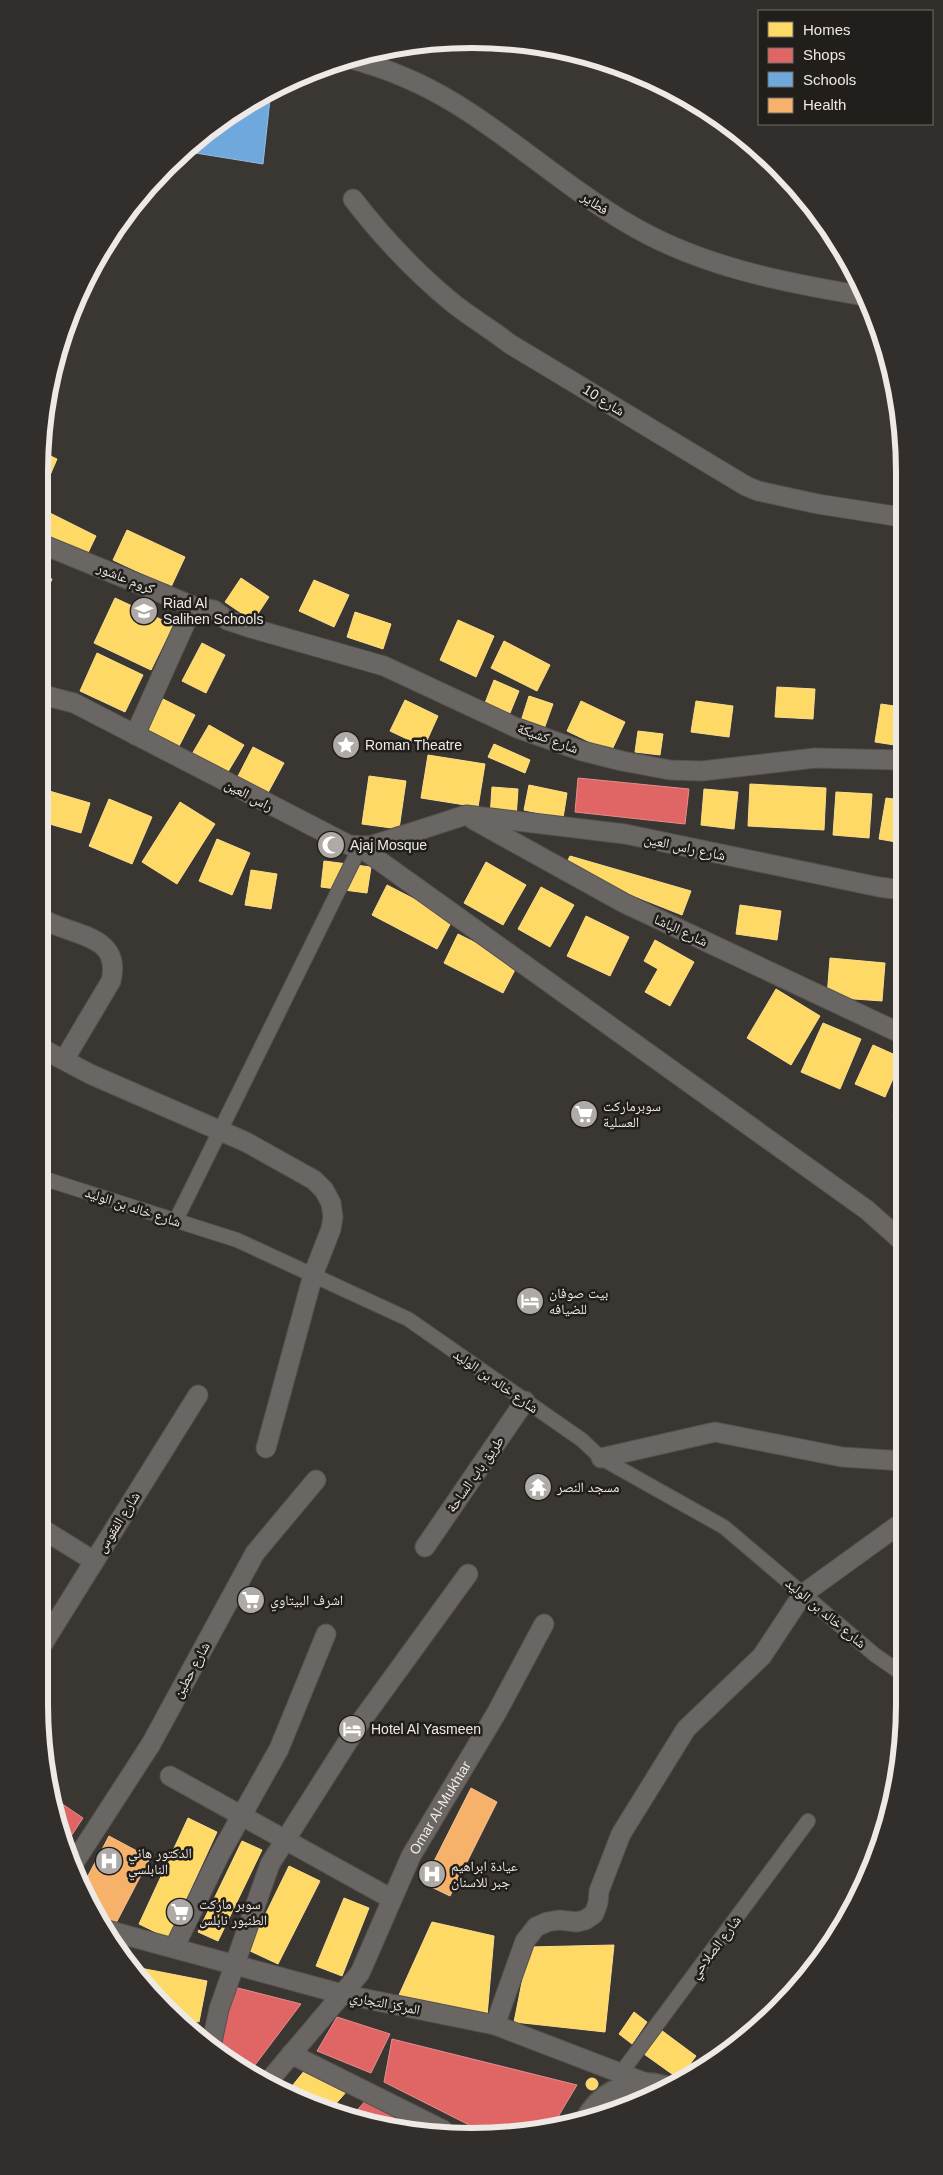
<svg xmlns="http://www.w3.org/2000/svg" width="943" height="2175" font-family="Arial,'Noto Naskh Arabic',sans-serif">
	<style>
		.homes { fill: #ffd966; stroke: #fade8c }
		.shops { fill: #e06666; stroke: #e48d8c }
		.schools { fill: #6fa8dc; stroke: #95bcde }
		.health { fill: #f6b26b; stroke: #f4c28f }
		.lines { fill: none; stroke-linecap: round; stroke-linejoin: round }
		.pedestrian-casing { stroke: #56524f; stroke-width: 16 }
		.minor-casing { stroke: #56524f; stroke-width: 21 }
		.secondary-casing { stroke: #56524f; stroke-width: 29 }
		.pedestrian { stroke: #696663; stroke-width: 14 }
		.minor { stroke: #696663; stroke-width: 19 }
		.secondary { stroke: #696663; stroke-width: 26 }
		.labels { text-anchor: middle; stroke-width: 5; stroke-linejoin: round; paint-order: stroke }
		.street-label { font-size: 14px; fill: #eee9e4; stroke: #211e1b }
		.poi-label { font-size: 14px; fill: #eee9e4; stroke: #211e1b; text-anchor: start }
		.rim { fill: none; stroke: #eee9e4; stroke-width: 6 }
	</style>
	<rect width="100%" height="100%" fill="#3a3632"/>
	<g class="homes">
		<path d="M42,452L57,459L42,494L39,492V471Z"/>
		<path d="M46,511L96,536L85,559L39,536V526Z"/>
		<path d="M127,530L185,557L171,587L113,560Z"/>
		<path d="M39,574L52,579L39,610Z"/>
		<path d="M241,578L269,597L253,621L225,602Z"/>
		<path d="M314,580L349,595L334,627L299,611Z"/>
		<path d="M115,598L173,625L151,670L94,643Z"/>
		<path d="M355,612L391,624L383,649L347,637Z"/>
		<path d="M458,620L494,636L476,677L440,660Z"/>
		<path d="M504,641L550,665L537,691L491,668Z"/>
		<path d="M202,643L225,655L206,693L182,681Z"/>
		<path d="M97,653L143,675L125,712L80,691Z"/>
		<path d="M494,680L519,691L510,713L485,703Z"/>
		<path d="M777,687L815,689L813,719L775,717Z"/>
		<path d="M529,696L553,704L544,729L521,721Z"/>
		<path d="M163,699L195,715L176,752L144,736Z"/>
		<path d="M405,700L438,716L424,747L390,731Z"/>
		<path d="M581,701L625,722L611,752L567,731Z"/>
		<path d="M696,701L733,706L729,737L691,732Z"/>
		<path d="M881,704L901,707V746L875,742Z"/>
		<path d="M209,725L244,745L223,780L188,761Z"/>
		<path d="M638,731L663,734L660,755L635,752Z"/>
		<path d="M494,744L530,760L525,773L488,757Z"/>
		<path d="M253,747L284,763L264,800L234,784Z"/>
		<path d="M428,755L485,764L478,807L421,798Z"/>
		<path d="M369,776L406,781L399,829L362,824Z"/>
		<path d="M750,784L826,788L824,830L748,826Z"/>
		<path d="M529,785L567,793L563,818L524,810Z"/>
		<path d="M492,787L518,789L516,819L490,817Z"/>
		<path d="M704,789L738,792L734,829L701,825Z"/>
		<path d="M46,790L90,803L81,833L39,821V813Z"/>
		<path d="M836,792L872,794L869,838L833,835Z"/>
		<path d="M886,798L902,800V843L879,839Z"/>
		<path d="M109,799L152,817L132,864L89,846Z"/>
		<path d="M180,802L215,824L177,884L142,862Z"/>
		<path d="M217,839L250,853L232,895L199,881Z"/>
		<path d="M570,856L691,891L682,915L564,868Z"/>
		<path d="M324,861L371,867L367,893L321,887Z"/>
		<path d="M486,862L526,885L503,925L464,903Z"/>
		<path d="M251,870L277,874L271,909L245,905Z"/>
		<path d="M387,885L453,919L437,949L372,915Z"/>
		<path d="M541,887L574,905L550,947L518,929Z"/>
		<path d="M740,905L781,911L777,940L736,934Z"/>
		<path d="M586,916L629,937L610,976L567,956Z"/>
		<path d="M458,934L518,964L503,993L444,963Z"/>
		<path d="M655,940L694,962L670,1006L645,992L658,969L644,961Z"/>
		<path d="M830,958L885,963L882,1001L827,997Z"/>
		<path d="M776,989L820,1016L791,1065L747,1038Z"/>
		<path d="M823,1023L861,1039L840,1089L801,1072Z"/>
		<path d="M873,1045L902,1058L885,1097L855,1084Z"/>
		<path d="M903,1102V1123L893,1117Z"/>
		<path d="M188,1818L217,1832L168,1938L139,1924Z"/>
		<path d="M242,1841L262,1850L218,1941L198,1932Z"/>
		<path d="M289,1866L320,1881L278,1964L248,1950Z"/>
		<path d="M344,1898L369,1908L342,1976L316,1966Z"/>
		<path d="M432,1922L494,1936L487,2016L399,1995Z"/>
		<path d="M614,1945L605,2032L514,2022L529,1947Z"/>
		<path d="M130,1966L207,1981L199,2022L182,2018L146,1989Z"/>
		<path d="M634,2012L647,2022L632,2044L619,2034Z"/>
		<path d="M661,2030L696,2056L679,2079L644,2054Z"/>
		<path d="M705,2060L707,2062L691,2075Z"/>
		<path d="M305,2070L347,2091L333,2107L288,2091Z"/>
		<circle cx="592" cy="2084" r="6"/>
	</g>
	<g class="shops">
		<path d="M578,778L689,789L685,824L575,812Z"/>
		<path d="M55,1799L83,1818L64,1847L62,1843Z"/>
		<path d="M234,1987L301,2004L249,2073L218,2048Z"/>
		<path d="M337,2017L390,2034L371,2073L317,2051Z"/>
		<path d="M392,2039L577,2085L552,2127L528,2133L481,2131L384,2082Z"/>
		<path d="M366,2100L422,2129L387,2128L353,2115Z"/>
	</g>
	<path class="schools" d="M270,90H271L263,164L183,151L208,128Z"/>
	<g class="health">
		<path d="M471,1788L497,1802L450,1896L423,1883Z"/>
		<path d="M109,1836L150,1858L115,1925L94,1914L82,1887Z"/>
	</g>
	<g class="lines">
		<g class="pedestrian-casing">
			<g id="pedestrian">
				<path d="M39,1177L237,1240L408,1319L582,1440L601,1458L724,1527L875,1655L904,1675"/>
				<path d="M176,1220L360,847L368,846"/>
				<path d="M621,2073L808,1821"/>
			</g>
		</g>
		<g class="minor-casing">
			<g id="minor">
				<path d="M348,58C386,68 422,83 456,104C515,140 567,188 627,223C698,266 785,283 865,296"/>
				<path d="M353,199C383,238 416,273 454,304C472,318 492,330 510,344L746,486L758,491L818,504L901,517"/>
				<path d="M39,543L193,606L214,610L227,620L251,628L384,666L517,728L582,751L622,761L670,770L702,771L815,758L902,760"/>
				<path d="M39,694L74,703L349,845L370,846L466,815L625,834L879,887L902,890"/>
				<path d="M135,735L193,606"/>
				<path d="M474,820L624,903L902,1034"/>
				<path d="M360,847L867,1210L903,1242"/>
				<path d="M39,917C67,936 123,932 111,981L64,1060"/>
				<path d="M39,1047L90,1074L246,1142L314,1180L324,1190L331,1203L333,1217L331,1229L313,1275L266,1448"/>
				<path d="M601,1458L715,1432L842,1457L904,1461"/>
				<path d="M39,1527L94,1561"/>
				<path d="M425,1547L525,1401"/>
				<path d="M39,1650L198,1395"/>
				<path d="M170,1776L392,1899"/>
				<path d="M72,1866L151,1744L255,1553L316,1480"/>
				<path d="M103,1929L342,1994L495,2025L649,2084"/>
				<path d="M174,1948L220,1854L279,1749L326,1634"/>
				<path d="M495,2025L525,1941L536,1927L547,1922L559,1920L577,1922L585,1920L594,1914L598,1903L599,1891L621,1834L686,1729L762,1656L803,1594L904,1521"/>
				<path d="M212,2042L219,2009L270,1864L359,1724L468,1574"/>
				<path d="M291,2054L443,2130"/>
				<path id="s1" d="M267,2083L360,1973L411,1856L497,1712L544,1624"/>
			</g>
		</g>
		<g class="secondary-casing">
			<path id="secondary" d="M590,2118C606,2092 634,2081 663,2089"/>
		</g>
		<use href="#pedestrian" class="pedestrian"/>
		<use href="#minor" class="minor"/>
		<use href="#secondary" class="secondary"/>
	</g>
	<defs>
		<g id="school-disc" transform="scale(1.4375)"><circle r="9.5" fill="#afaaa6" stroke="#211e1b"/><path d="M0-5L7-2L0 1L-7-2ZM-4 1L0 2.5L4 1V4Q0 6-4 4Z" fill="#fff"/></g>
		<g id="sight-disc" transform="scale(1.4375)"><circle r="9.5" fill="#afaaa6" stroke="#211e1b"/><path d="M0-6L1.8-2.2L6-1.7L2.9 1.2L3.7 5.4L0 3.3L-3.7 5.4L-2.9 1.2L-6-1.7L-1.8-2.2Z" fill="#fff"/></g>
		<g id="mosque-disc" transform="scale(1.4375)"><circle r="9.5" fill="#afaaa6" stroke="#211e1b"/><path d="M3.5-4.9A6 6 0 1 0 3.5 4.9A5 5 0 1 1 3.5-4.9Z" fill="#fff"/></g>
		<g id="supermarket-disc" transform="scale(1.4375)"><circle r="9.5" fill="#afaaa6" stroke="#211e1b"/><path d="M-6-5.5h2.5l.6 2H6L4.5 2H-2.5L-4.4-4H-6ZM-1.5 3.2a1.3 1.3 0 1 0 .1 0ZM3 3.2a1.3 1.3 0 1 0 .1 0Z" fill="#fff"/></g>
		<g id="hotel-disc" transform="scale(1.4375)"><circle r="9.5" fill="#afaaa6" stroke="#211e1b"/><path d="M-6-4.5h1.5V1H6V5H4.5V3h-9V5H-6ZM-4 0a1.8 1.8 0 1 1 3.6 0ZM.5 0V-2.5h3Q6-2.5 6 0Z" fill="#fff"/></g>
		<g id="temple-disc" transform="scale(1.4375)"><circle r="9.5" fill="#afaaa6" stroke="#211e1b"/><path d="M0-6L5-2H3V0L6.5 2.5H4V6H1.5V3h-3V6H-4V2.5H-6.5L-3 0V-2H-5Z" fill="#fff"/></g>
		<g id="hospital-disc" transform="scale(1.4375)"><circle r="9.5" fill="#afaaa6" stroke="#211e1b"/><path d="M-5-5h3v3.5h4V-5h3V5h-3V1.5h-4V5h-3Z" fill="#fff"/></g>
	</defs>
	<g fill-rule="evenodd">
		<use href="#school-disc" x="144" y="611"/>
		<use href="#sight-disc" x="346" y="745"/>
		<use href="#mosque-disc" x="331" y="845"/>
		<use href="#supermarket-disc" x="584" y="1114"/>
		<use href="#hotel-disc" x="530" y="1301"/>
		<use href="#temple-disc" x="538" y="1487"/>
		<use href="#supermarket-disc" x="251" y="1600"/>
		<use href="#hotel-disc" x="352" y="1729"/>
		<use href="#hospital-disc" x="109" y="1861"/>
		<use href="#hospital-disc" x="432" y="1874"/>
		<use href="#supermarket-disc" x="180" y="1912"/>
	</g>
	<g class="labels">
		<g class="street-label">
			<text transform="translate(595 203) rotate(34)" y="5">فطاير</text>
			<text transform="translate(604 400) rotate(32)" y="5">شارع 10</text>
			<text transform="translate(126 578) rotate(22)" y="5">كروم عاشور</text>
			<text transform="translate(548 738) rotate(20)" y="5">شارع كشيكة</text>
			<text transform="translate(249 795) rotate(28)" y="5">راس العين</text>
			<text transform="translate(685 847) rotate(12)" y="5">شارع راس العين</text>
			<text transform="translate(681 930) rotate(25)" y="5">شارع الباشا</text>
			<text transform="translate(133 1207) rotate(18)" y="5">شارع خالد بن الوليد</text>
			<text transform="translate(496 1381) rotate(35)" y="5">شارع خالد بن الوليد</text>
			<text transform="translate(475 1474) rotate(-55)" y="5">طريق باب الساحة</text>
			<text transform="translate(118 1522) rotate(-58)" y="5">شارع الفقوس</text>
			<text transform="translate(826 1613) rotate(40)" y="5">شارع خالد بن الوليد</text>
			<text transform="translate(191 1670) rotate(-61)" y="5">شارع حطين</text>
			<text dy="5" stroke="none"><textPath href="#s1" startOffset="328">Omar Al-Mukhtar</textPath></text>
			<text transform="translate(715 1947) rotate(-53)" y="5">شارع الصلاحي</text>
			<text transform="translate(385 2003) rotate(11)" y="5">المركز التجاري</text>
		</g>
		<g class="poi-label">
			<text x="163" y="608">Riad Al<tspan x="163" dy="16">Salihen Schools</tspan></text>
			<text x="365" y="750">Roman Theatre</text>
			<text x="350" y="850">Ajaj Mosque</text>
			<text x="603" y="1111">سوبرماركت<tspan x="603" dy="16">العسلية</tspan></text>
			<text x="549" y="1298">بيت صوفان<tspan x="549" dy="16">للضيافه</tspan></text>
			<text x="557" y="1492">مسجد النصر</text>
			<text x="270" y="1605">اشرف البيتاوي</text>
			<text x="371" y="1734">Hotel Al Yasmeen</text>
			<text x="128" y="1858">الدكتور هاني<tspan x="128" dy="16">النابلسي</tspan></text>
			<text x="451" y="1871">عيادة ابراهيم<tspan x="451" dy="16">جبر للاسنان</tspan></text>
			<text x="199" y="1909">سوبر ماركت<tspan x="199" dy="16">الطنبور نابلس</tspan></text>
		</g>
	</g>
	<path d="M0 0H943V2175H0ZM472 48H472A424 424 0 0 1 896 472V1704A424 424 0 0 1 472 2128H472A424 424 0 0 1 48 1704V472A424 424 0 0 1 472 48Z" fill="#312e2b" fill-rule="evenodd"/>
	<path class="rim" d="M472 48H472A424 424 0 0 1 896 472V1704A424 424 0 0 1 472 2128H472A424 424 0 0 1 48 1704V472A424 424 0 0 1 472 48Z"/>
	<rect x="758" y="10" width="175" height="115" fill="#211e1b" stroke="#736f6b"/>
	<rect x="768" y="22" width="25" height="15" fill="#ffd966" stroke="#736f6b"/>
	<text x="803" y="35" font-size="15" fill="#eee9e4">Homes</text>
	<rect x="768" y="48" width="25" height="15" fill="#e06666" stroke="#736f6b"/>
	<text x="803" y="60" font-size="15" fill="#eee9e4">Shops</text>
	<rect x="768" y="72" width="25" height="15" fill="#6fa8dc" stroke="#736f6b"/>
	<text x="803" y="85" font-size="15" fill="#eee9e4">Schools</text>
	<rect x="768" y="98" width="25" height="15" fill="#f6b26b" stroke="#736f6b"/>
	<text x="803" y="110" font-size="15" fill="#eee9e4">Health</text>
</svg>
